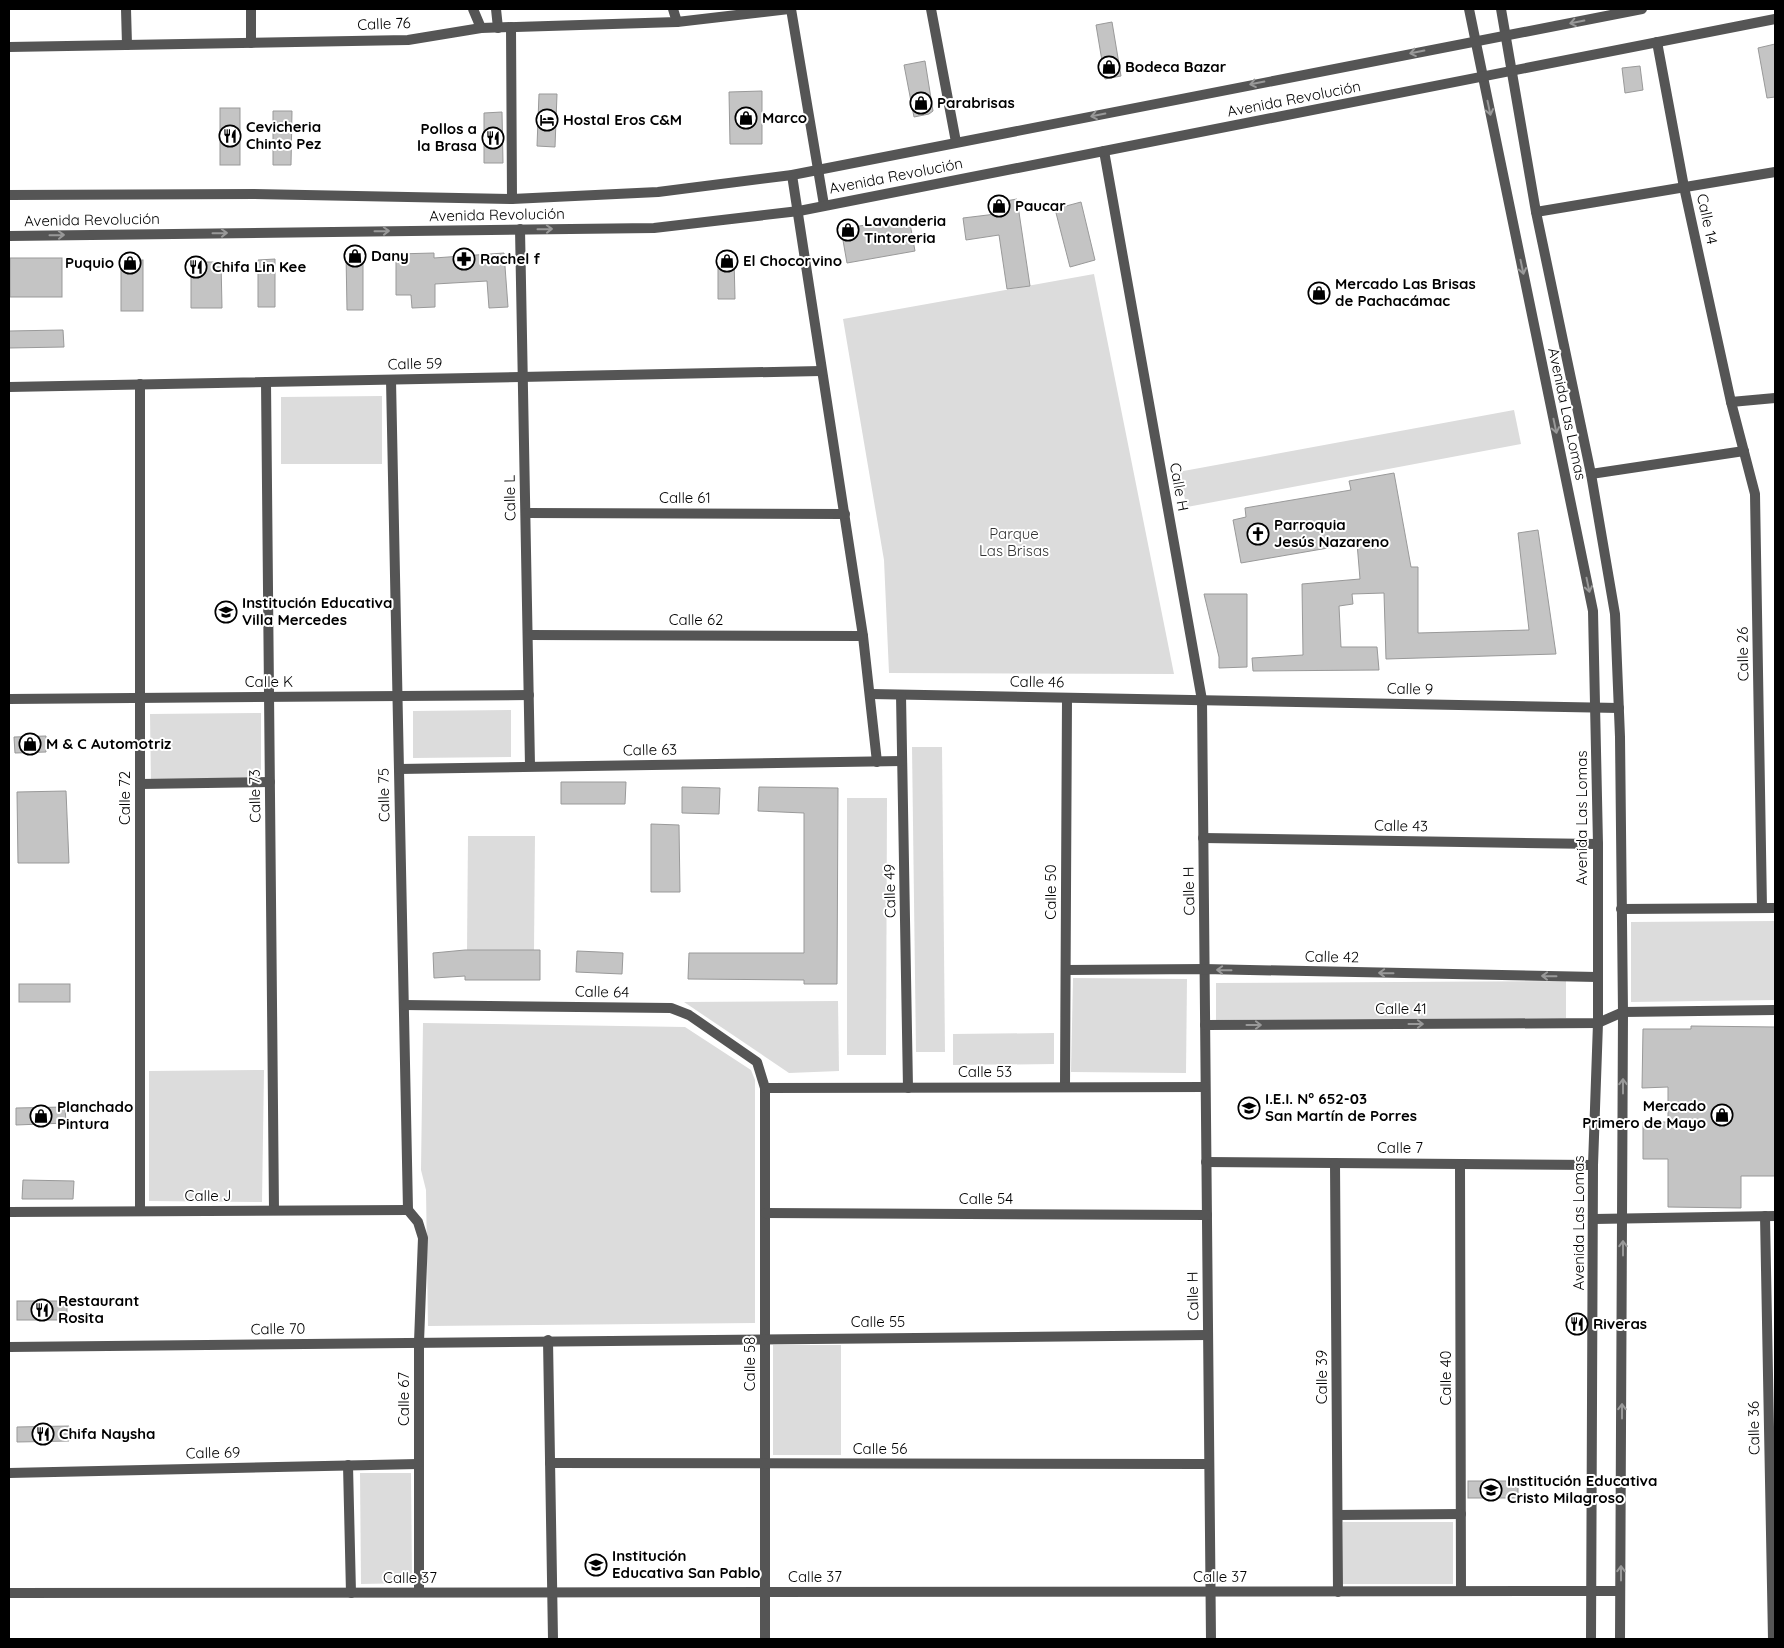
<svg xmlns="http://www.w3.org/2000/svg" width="1784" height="1648" font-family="Quicksand,sans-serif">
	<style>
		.green { fill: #dcdcdc }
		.building { fill: #c4c4c4; stroke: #999 }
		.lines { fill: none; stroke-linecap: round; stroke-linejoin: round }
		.pedestrian { stroke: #555; stroke-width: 10 }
		.minor { stroke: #555; stroke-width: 10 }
		.tertiary { stroke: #555; stroke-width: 10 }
		.oneway { stroke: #999 }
		.labels { text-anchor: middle; stroke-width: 4; stroke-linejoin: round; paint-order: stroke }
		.street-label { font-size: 15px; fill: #000; stroke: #fff }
		.poi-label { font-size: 15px; font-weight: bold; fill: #000; stroke: #fff; text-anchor: start }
		.park-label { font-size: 15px; fill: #333; stroke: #fff }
	</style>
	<rect width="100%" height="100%" fill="#fff"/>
	<g class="green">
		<path d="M1094,274L1174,674L889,673L884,560L843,319Z"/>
		<path d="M382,396V464H281V397Z"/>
		<path d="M1514,410L1521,444L1187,507L1178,472Z"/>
		<path d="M511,710V757L413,758V711Z"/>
		<path d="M261,713V784L151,785L150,714Z"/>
		<path d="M912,747H942L945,1052H916Z"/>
		<path d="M847,798H887L886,1055H847Z"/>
		<path d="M468,836H535L534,950H467Z"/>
		<path d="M1775,921V1000L1631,1002V922Z"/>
		<path d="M1073,978L1187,979L1186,1073L1071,1072Z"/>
		<path d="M1566,981V1018L1216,1020V983Z"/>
		<path d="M838,1001L839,1071L789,1073L684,1002Z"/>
		<path d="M423,1023L685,1027L751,1070L755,1080V1323L428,1326L426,1190L421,1170Z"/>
		<path d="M1054,1033V1064L953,1065V1034Z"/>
		<path d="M264,1070L262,1202L149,1201V1071Z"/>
		<rect x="773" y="1345" width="68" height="110"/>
		<path d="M360,1473H411L412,1583L361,1584Z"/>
		<rect x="1343" y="1522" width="110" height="62"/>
	</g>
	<g class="building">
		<path d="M1112,22L1121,76L1105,79L1096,25Z"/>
		<path d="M1775,44V97L1767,98L1758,48Z"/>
		<path d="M925,61L933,111L929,114L914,117L904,65Z"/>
		<path d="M1640,66L1643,90L1625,93L1622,68Z"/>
		<path d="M762,91V144H730L729,92Z"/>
		<path d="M539,94H557L555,147L537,146Z"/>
		<rect x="220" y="108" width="20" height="57"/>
		<path d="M273,111H292L291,165H273Z"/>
		<path d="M502,112L503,163H484V113Z"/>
		<path d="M1017,199L1030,286L1007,289L999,235L966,240L963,218L996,214L994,203Z"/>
		<path d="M1081,202L1095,260L1070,267L1055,209Z"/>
		<path d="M909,218L915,251L847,263L841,229Z"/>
		<path d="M434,253V258L504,253L508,307L489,308L487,281L435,284V307L412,308L411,295H396V254Z"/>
		<path d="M346,254H363V310H347Z"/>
		<rect x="10" y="258" width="52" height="39"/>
		<path d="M718,258H734L735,299H718Z"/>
		<path d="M275,259V307H258V260Z"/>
		<rect x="121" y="260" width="22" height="51"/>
		<path d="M191,262H221L222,308H191Z"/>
		<path d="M63,330L64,347L9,348V331Z"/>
		<path d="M1394,473L1411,567H1418V633L1529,630L1518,533L1538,530L1556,654L1386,659L1384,593L1352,594L1353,604L1339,606L1341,647H1377L1379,670L1253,671L1252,658L1303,655L1302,584L1360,579L1357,543L1241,563L1233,520L1246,517L1245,508L1351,490L1349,481Z"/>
		<path d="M1204,594H1247V667L1219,668V657Z"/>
		<path d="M46,736V752L15,753L14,737Z"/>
		<path d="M561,782H626L625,804H561Z"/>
		<path d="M682,787L720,788L719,814L682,813Z"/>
		<path d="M759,787L838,788L837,984H804V980L688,979L689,953H804V813L758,811Z"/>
		<path d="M66,791L69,863H18L17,792Z"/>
		<path d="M651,824L679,825L680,892H651Z"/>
		<path d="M465,950H540V980H465V976L434,978L433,953Z"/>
		<path d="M577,951L623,953L622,974L576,972Z"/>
		<rect x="19" y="984" width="51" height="18"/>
		<path d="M1691,1026L1775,1027V1176H1741V1208L1668,1207V1159H1643V1122H1668V1087L1642,1088L1643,1029H1691Z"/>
		<path d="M65,1107L66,1123L16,1125V1108Z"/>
		<path d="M23,1180L74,1181L73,1199H22Z"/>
		<rect x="17" y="1301" width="50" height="19"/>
		<path d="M69,1426V1441L17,1442V1427Z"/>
		<rect x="1468" y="1481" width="50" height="17"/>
	</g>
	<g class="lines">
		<g class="pedestrian">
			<path d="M496,9L498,28"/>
			<path d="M511,27L512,199"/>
		</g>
		<g class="minor">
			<path d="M126,9L127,45"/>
			<path d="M251,9V43"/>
			<path d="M473,9L481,28"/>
			<path d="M673,9L677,22"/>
			<path d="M791,9L824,205"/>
			<path d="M931,9L956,142"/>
			<path d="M1657,42L1684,187L1731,402L1755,494L1762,908"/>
			<path d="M9,47L408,40L481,28L677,22L789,9"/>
			<path d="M1104,151L1202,700L1211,1639"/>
			<path d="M792,175L863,636L877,762"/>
			<path d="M1536,212L1775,172"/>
			<path d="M520,229L530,766"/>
			<path d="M391,380L408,1210"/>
			<path d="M266,382L274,1210"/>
			<path d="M140,384V1211"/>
			<path d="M9,387L821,371"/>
			<path d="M1731,402L1775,398"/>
			<path d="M1591,474L1744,451"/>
			<path d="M526,513L845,514"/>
			<path d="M528,635L863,636"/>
			<path d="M871,694L1619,708"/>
			<path d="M901,695L908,1088"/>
			<path d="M9,699L529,695"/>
			<path d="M399,769L902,761"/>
			<path d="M140,784L270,782"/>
			<path d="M1203,838L1598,844"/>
			<path d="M1621,909L1775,908"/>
			<path d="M1066,970L1204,969L1597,977"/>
			<path d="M404,1005L671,1008L689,1015L757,1062L765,1088V1639"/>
			<path d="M1205,1025L1598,1023L1623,1012L1775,1010"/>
			<path d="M1065,1087L1067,698"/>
			<path d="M765,1088L1205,1087"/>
			<path d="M1206,1162L1593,1165"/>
			<path d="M1335,1163L1338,1592"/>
			<path d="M1460,1164L1461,1591"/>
			<path d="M408,1210L418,1222L423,1238L419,1342V1592"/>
			<path d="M9,1212L408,1210"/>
			<path d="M765,1213L1207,1215"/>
			<path d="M1765,1216L1773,1639"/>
			<path d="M1594,1219L1775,1216"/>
			<path d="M548,1340L553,1639"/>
			<path d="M9,1347L1208,1335"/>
			<path d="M550,1463L1209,1464"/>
			<path d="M348,1465L351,1593"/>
			<path d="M9,1473L418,1464"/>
			<path d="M1338,1515L1461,1514"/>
			<path d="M9,1593L1620,1591"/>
		</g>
		<g class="tertiary">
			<path d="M1469,9L1593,611L1598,844V1023L1593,1165L1591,1639"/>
			<path d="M1501,9L1536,212L1591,474L1615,614L1620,737L1623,1012L1620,1639"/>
			<path d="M9,195L254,194L512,199L658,192L792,175L1642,9"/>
			<path d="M9,236L654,228L799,211L1775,19"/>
		</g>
	</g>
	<defs><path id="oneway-shaft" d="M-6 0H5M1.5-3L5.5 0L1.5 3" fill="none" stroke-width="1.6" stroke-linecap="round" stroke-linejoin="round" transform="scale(1.25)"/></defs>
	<g class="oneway">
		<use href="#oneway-shaft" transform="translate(1577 22) rotate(169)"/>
		<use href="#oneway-shaft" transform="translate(1417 52) rotate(169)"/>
		<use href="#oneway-shaft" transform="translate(1257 83) rotate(169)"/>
		<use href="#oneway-shaft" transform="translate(1489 108) rotate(78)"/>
		<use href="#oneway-shaft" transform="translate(1098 115) rotate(169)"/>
		<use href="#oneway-shaft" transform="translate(545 229) rotate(-1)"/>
		<use href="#oneway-shaft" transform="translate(382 231) rotate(-1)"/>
		<use href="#oneway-shaft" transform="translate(220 233) rotate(-1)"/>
		<use href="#oneway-shaft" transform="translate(57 235) rotate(-1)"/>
		<use href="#oneway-shaft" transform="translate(1522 267) rotate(78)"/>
		<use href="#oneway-shaft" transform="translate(1555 426) rotate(78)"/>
		<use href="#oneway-shaft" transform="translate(1588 585) rotate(78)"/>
		<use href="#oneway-shaft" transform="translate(1224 970) rotate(-179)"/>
		<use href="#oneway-shaft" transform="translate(1386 973) rotate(-179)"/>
		<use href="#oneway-shaft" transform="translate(1549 976) rotate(-179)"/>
		<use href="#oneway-shaft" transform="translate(1416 1024)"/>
		<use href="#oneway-shaft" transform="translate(1254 1025)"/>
		<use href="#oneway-shaft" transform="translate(1623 1086) rotate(-90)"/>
		<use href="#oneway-shaft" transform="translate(1623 1248) rotate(-90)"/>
		<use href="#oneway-shaft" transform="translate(1622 1411) rotate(-90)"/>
		<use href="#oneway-shaft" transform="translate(1621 1573) rotate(-90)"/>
	</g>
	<defs>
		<g id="shop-ring" transform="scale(1.125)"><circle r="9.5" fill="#fff" stroke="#000" stroke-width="1.5"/><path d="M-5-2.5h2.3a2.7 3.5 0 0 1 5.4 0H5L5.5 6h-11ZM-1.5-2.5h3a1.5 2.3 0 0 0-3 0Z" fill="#000"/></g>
		<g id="hotel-ring" transform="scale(1.125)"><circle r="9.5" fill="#fff" stroke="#000" stroke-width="1.5"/><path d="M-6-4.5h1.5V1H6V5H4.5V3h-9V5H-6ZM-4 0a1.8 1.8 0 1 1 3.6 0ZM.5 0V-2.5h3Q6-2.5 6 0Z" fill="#000"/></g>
		<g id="restaurant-ring" transform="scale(1.125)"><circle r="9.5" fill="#fff" stroke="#000" stroke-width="1.5"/><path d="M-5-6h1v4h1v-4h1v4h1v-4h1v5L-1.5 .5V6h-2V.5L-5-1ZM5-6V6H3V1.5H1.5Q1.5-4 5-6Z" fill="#000"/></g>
		<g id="pharmacy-ring" transform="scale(1.125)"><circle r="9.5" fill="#fff" stroke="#000" stroke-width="1.5"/><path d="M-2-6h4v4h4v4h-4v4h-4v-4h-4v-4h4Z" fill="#000"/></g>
		<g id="church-ring" transform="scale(1.125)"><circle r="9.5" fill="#fff" stroke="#000" stroke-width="1.5"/><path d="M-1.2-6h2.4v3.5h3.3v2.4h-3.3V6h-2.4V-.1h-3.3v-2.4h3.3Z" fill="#000"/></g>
		<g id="school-ring" transform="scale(1.125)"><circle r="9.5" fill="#fff" stroke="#000" stroke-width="1.5"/><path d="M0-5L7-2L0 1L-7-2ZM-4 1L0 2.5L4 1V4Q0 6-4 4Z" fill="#000"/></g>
	</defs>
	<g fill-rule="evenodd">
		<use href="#shop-ring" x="1109" y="67"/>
		<use href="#shop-ring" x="921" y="103"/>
		<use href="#shop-ring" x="746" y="118"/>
		<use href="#hotel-ring" x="547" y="120"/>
		<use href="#restaurant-ring" x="230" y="136"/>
		<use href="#restaurant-ring" x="493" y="138"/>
		<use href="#shop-ring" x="999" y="206"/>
		<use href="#shop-ring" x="848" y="230"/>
		<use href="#shop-ring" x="355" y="256"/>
		<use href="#pharmacy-ring" x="464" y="259"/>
		<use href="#shop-ring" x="727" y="261"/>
		<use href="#shop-ring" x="130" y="263"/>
		<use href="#restaurant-ring" x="196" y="267"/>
		<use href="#shop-ring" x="1319" y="293"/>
		<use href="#church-ring" x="1258" y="534"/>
		<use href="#school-ring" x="226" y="612"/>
		<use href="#shop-ring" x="30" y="744"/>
		<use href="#school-ring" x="1249" y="1108"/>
		<use href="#shop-ring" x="1722" y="1115"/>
		<use href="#shop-ring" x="41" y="1116"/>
		<use href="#restaurant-ring" x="42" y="1310"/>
		<use href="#restaurant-ring" x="1577" y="1324"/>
		<use href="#restaurant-ring" x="43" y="1434"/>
		<use href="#school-ring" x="1491" y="1490"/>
		<use href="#school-ring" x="596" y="1565"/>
	</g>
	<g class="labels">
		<g class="street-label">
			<text transform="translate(384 24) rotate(-2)" y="5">Calle 76</text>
			<text transform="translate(1294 99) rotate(-11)" y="5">Avenida Revolución</text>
			<text transform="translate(896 176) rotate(-11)" y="5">Avenida Revolución</text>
			<text transform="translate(497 215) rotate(-1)" y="5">Avenida Revolución</text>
			<text transform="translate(1707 219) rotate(78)" y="5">Calle 14</text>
			<text transform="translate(92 220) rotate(-1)" y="5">Avenida Revolución</text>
			<text transform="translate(415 364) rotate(-1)" y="5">Calle 59</text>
			<text transform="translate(1567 414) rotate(78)" y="5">Avenida Las Lomas</text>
			<text transform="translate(1179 487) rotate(80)" y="5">Calle H</text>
			<text transform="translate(510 498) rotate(-91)" y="5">Calle L</text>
			<text x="685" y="503">Calle 61</text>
			<text x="696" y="625">Calle 62</text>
			<text transform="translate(1743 654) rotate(-91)" y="5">Calle 26</text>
			<text x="269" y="687">Calle K</text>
			<text transform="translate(1037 682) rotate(1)" y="5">Calle 46</text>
			<text transform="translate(1410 689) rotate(1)" y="5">Calle 9</text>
			<text transform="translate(650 750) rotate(-1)" y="5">Calle 63</text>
			<text transform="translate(384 795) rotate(-91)" y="5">Calle 75</text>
			<text transform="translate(255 796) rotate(-91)" y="5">Calle 73</text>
			<text transform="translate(125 798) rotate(-90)" y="5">Calle 72</text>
			<text transform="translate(1582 818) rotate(-90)" y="5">Avenida Las Lomas</text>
			<text transform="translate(1401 826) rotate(1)" y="5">Calle 43</text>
			<text transform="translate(890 891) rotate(-91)" y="5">Calle 49</text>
			<text transform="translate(1189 891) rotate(-91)" y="5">Calle H</text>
			<text transform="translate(1051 892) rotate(-90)" y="5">Calle 50</text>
			<text transform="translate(1332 957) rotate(1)" y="5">Calle 42</text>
			<text transform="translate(602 992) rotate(1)" y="5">Calle 64</text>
			<text x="1401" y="1014">Calle 41</text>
			<text x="985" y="1077">Calle 53</text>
			<text x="1400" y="1153">Calle 7</text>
			<text x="208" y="1201">Calle J</text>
			<text x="986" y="1204">Calle 54</text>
			<text transform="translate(1579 1223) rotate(-90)" y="5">Avenida Las Lomas</text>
			<text transform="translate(1193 1296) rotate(-91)" y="5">Calle H</text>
			<text x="878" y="1327">Calle 55</text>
			<text transform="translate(278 1329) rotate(-1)" y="5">Calle 70</text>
			<text transform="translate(750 1364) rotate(-90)" y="5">Calle 58</text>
			<text transform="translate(1322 1377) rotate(-90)" y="5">Calle 39</text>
			<text transform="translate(1446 1378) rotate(-90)" y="5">Calle 40</text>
			<text transform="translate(404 1399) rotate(-90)" y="5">Calle 67</text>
			<text transform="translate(1754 1428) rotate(-91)" y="5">Calle 36</text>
			<text x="880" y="1454">Calle 56</text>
			<text transform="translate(213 1453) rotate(-1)" y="5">Calle 69</text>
			<text x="815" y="1582">Calle 37</text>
			<text x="1220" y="1582">Calle 37</text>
			<text x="410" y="1583">Calle 37</text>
		</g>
		<g class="poi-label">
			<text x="1125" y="72">Bodeca Bazar</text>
			<text x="937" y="108">Parabrisas</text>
			<text x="762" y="123">Marco</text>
			<text x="563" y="125">Hostal Eros C&amp;M</text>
			<text x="246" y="132">Cevicheria<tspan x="246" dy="17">Chinto Pez</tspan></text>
			<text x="477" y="134" text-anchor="end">Pollos a<tspan x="477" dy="17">la Brasa</tspan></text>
			<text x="1015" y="211">Paucar</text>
			<text x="864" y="226">Lavanderia<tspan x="864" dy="17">Tintoreria</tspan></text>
			<text x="371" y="261">Dany</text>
			<text x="480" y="264">Rachel f</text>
			<text x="743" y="266">El Chocorvino</text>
			<text x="114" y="268" text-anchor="end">Puquio</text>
			<text x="212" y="272">Chifa Lin Kee</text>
			<text x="1335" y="289">Mercado Las Brisas<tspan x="1335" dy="17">de Pachacámac</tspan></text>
			<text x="1274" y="530">Parroquia<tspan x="1274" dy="17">Jesús Nazareno</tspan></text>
			<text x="242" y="608">Institución Educativa<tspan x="242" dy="17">Villa Mercedes</tspan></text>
			<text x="46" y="749">M &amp; C Automotriz</text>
			<text x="1265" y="1104">I.E.I. N° 652-03<tspan x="1265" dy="17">San Martín de Porres</tspan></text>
			<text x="1706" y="1111" text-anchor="end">Mercado<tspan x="1706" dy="17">Primero de Mayo</tspan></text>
			<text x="57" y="1112">Planchado<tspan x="57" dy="17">Pintura</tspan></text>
			<text x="58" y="1306">Restaurant<tspan x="58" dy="17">Rosita</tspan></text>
			<text x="1593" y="1329">Riveras</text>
			<text x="59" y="1439">Chifa Naysha</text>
			<text x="1507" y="1486">Institución Educativa<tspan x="1507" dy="17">Cristo Milagroso</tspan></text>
			<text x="612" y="1561">Institución<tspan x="612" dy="17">Educativa San Pablo</tspan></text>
		</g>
		<g class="park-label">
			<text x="1014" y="539">Parque<tspan x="1014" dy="17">Las Brisas</tspan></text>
		</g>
	</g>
	<rect width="1784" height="1648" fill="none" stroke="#000000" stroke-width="20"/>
</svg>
